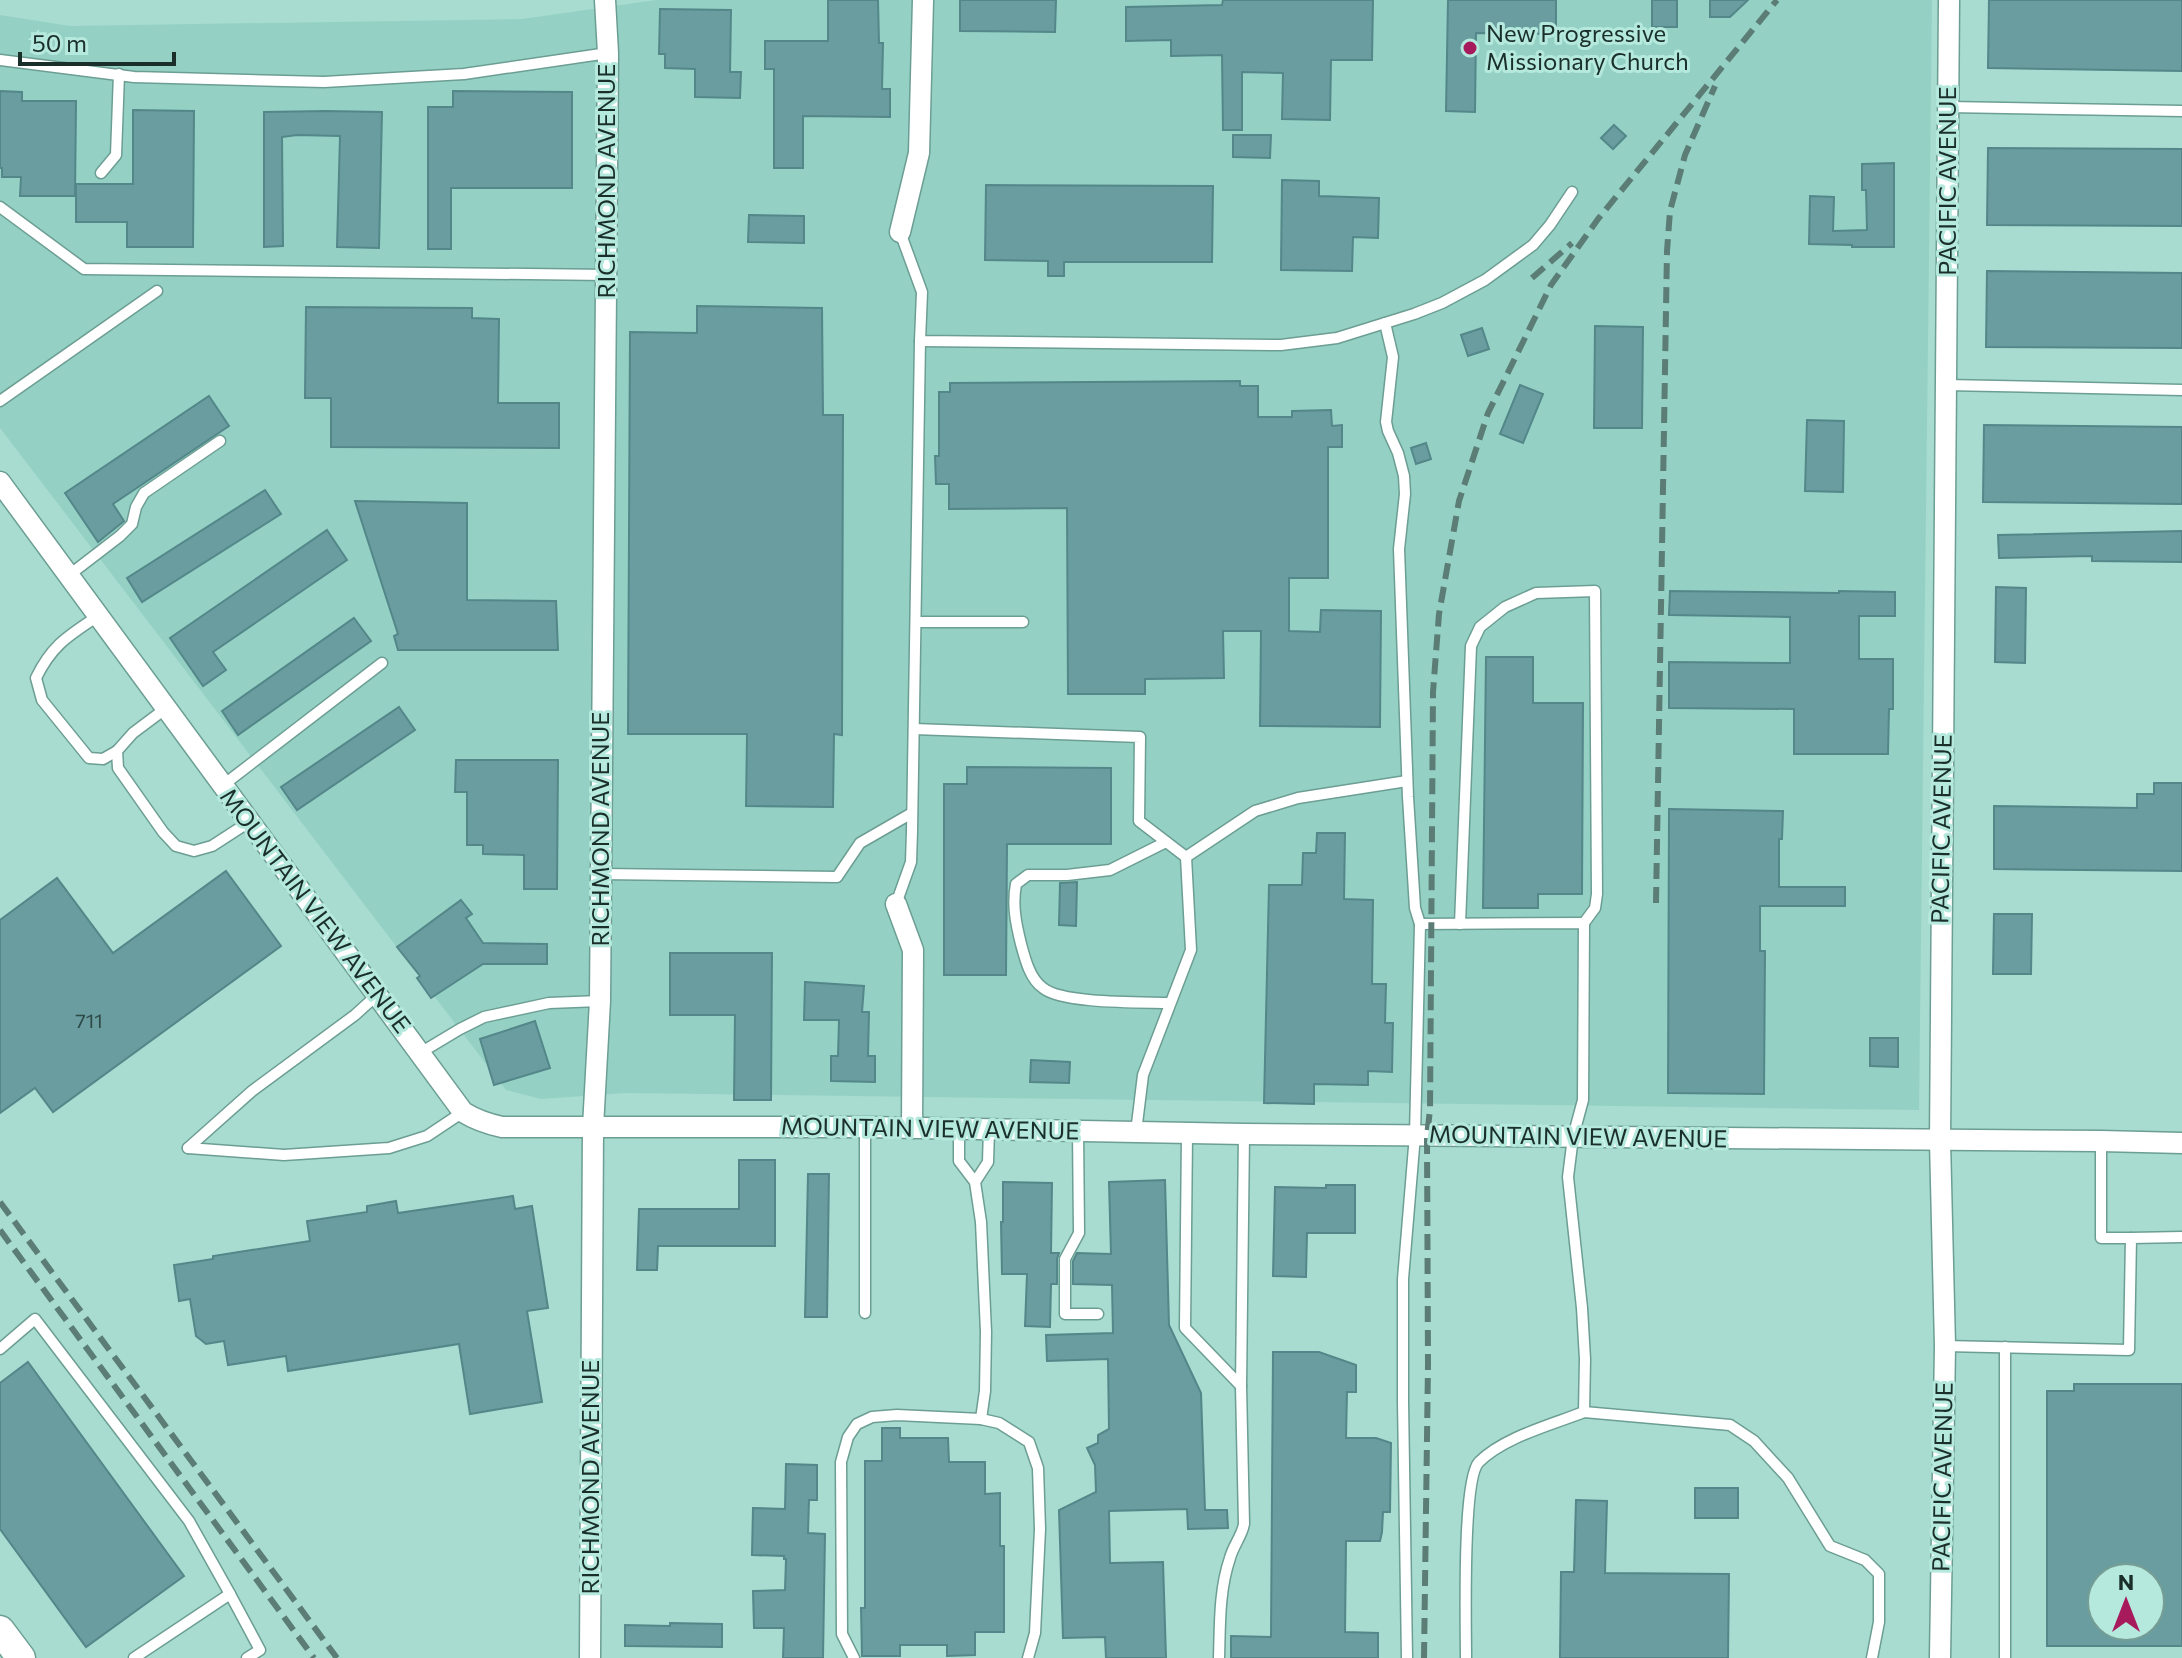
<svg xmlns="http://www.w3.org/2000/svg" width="2182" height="1658" font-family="Commissioner,sans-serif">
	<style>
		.built { fill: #94d1c4 }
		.building { fill: #699d9f; stroke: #538789; stroke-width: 2; fill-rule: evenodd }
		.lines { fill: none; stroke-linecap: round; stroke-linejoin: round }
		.lane-casing { stroke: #6c9e93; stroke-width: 13 }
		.street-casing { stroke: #6c9e93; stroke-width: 23 }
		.secondary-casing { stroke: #6c9e93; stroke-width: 31 }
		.lane { stroke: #fff; stroke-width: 10 }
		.street { stroke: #fff; stroke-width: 20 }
		.secondary { stroke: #fff; stroke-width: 28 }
		.rail { stroke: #5b7d76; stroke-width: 6; stroke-dasharray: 16 8; stroke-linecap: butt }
		.poi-dot { fill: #a71a5c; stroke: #b5e9dd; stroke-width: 3 }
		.labels { text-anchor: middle; stroke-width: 6; stroke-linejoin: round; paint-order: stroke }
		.number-label { font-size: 20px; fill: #2e4a47 }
		.poi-label { font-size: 24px; fill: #1a2e2a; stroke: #b5e9dd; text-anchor: start }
		.street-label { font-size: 24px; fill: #1a2e2a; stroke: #b5e9dd }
	</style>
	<rect width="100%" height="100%" fill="#a8dcd0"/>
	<path class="built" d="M656,0H1932L1919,1110L626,1093L541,1099L506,1090L0,428V15L70,26L522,19Z"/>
	<g class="building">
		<path d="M828,0H878L879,43H883L882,89H890V117L803,116V168H774V69H765V41H828Z"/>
		<path d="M960,0H1056L1055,32L960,31Z"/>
		<path d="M1223,0H1373L1372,60H1331L1330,120L1282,119L1283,73L1242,72V130H1223L1222,55L1171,56V40L1126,41V7L1222,5Z"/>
		<path d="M1448,0H1556V34L1476,33L1475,112L1446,111Z"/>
		<rect x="1652" y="0" width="25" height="27"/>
		<path d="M1710,0H1748L1730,17H1710Z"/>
		<path d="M1989,0H2182V71L1988,68Z"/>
		<path d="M660,9L731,10L730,72H741L740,98L695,97V69L665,68V54H659Z"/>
		<path d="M0,91L22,92V101H76L75,196H20L21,177H2V168H0Z"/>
		<path d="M453,91L572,92V188H451V249H428V107H453Z"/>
		<path d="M133,110L194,111L193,247H127V222H76V184H133Z"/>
		<path d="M326,111L382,112L379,248L337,247L340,136L297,135L282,137L283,246L264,247V112Z"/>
		<path d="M1614,125L1626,136L1613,149L1601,138Z"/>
		<path d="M1233,135H1271L1270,158L1233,157Z"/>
		<path d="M1988,148L2182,149V226L1987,225Z"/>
		<path d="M1894,163V247H1852V245L1809,244L1810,196L1834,197L1833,231L1867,230L1866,190H1862V164Z"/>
		<path d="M1282,180L1319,181V196L1379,198L1378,238L1353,237L1352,271L1281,270Z"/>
		<path d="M986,185L1213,186L1212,262H1064V276H1048V261L985,260Z"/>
		<path d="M749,215L804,216V243L748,242Z"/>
		<path d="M1987,271L2182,273V348L1986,347Z"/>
		<path d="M697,306L822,308L823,415H843L842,735L834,734L833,807L746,806L747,734H628L630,332L697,333Z"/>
		<path d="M306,307L472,308V318L499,319L498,403H559V448L331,447V398H305Z"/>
		<path d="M1595,326L1643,327L1642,428H1594Z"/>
		<path d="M1482,328L1489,349L1468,356L1461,335Z"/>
		<path d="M1240,381V386H1258V417H1292V411L1331,410L1332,426L1342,425V447H1328V578H1289V631L1320,632L1321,610L1381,611L1380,727L1260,726L1261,631H1223L1224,678L1145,679V694H1068L1067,508L949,509V484H936L935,456H939V392H950V383Z"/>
		<path d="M1520,385L1543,394L1523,443L1500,434Z"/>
		<path d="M209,396L229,426L113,504L124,521L98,542L65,493Z"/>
		<path d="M1807,420L1844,421L1843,492L1805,491Z"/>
		<path d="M1984,425L2182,427V504L1983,502Z"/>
		<path d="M1426,443L1431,459L1416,464L1411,448Z"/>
		<path d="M265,490L281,514L142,602L127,578Z"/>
		<path d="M355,501L467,503V600L556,601L558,650H398L394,636L398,634Z"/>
		<path d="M327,530L347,560L213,652L226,670L203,686L170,638Z"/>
		<path d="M2182,531V562L2092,561V556L1999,558L1998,535Z"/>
		<path d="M1996,587L2026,588L2025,663L1995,662Z"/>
		<path d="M1670,591L1839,593V591L1895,592V616H1859V659H1893V709H1889L1888,754H1794V709L1669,708V662L1790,663V617L1669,615Z"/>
		<path d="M354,618L371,641L238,735L222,711Z"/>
		<path d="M1486,657H1533V703H1583L1582,894H1538V908H1483Z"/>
		<path d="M399,707L415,730L297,810L281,787Z"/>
		<path d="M456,760H558L557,889H524V855L483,854V845H467V792H455Z"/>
		<path d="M967,767L1111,768V844H1007L1006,975H944V784H967Z"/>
		<path d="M2154,783H2182V871L1994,869V806L2137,808V794H2154Z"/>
		<path d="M1669,809L1783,811L1782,839H1779V887H1845V906H1760V951H1765L1764,1094L1668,1093Z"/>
		<path d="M1317,833H1345L1344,899L1373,900L1372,984H1386L1385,1023H1393L1392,1072L1368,1071V1085L1314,1084V1104L1264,1103L1269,885H1302L1303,853H1316Z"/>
		<path d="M226,871L281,946L53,1112L35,1088L0,1113V920L57,878L113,953Z"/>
		<path d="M1077,882L1076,926L1059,925L1060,883Z"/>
		<path d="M461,900L472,914L466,918L483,943L547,944V964H483L431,998L417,978L420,976L397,947Z"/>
		<path d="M1994,914H2032L2031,974H1993Z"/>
		<path d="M670,953H772L771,1100H734L735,1015H670Z"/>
		<path d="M805,982L864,986L862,1012H869L868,1056H875V1082L831,1081V1056H838L839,1020H804Z"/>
		<path d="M535,1021L550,1068L494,1085L480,1039Z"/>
		<path d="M1870,1038H1898V1067L1870,1066Z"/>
		<path d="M1031,1060L1070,1062L1069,1083L1030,1082Z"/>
		<path d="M739,1160H775V1246H658L657,1270H637L639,1209H739Z"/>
		<path d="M808,1174H829L827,1317H805Z"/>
		<path d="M1165,1180L1169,1325L1201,1393L1205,1510H1227L1228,1528L1188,1529L1187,1509L1109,1511L1110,1563L1163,1562L1166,1658H1106L1105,1637L1063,1638L1059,1510L1096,1492L1095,1465L1087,1448L1098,1443V1435L1109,1429L1108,1359L1047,1361L1046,1335L1113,1333L1112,1285L1073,1284V1261L1077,1253L1111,1254L1109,1182Z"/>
		<path d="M1003,1182L1052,1183L1051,1253H1059L1057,1259V1284H1051L1050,1327L1025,1326L1027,1274H1002L1001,1222H1003Z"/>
		<path d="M1326,1185H1355V1233H1307L1306,1277L1273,1276L1275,1187L1326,1188Z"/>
		<path d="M513,1196L515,1209L532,1206L548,1308L527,1311L542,1402L470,1414L459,1344L288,1371L286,1356L228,1365L224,1341L206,1344L196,1336L190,1299L179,1301L174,1265L213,1259V1256L310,1241L307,1221L367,1212V1206L396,1201L398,1213Z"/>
		<path d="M1273,1352H1319L1356,1365V1392H1347L1346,1438H1376L1391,1443L1390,1512H1383L1382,1532L1380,1541H1346L1345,1632L1378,1633V1658H1231V1636L1271,1637Z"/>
		<path d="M28,1362L184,1576L86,1647L0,1529V1383Z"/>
		<path d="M2074,1384H2182V1646H2047V1391H2074ZM2102,1578H2150V1626H2102Z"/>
		<path d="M882,1428H900V1438H948L949,1462H985V1494L1000,1493V1546H1004V1632H975V1655L947,1656V1645H900V1656H862L861,1608H865V1461H882Z"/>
		<path d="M786,1464L817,1465V1500H809L808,1533L825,1534L823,1658H783L784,1628H754L753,1591L785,1590L786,1559H784V1556L752,1555L753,1508L785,1509Z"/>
		<rect x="1695" y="1488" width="43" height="30"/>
		<path d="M1576,1500L1607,1501L1605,1573L1729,1574L1728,1658H1560L1561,1572H1574Z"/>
		<path d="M670,1623L722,1624V1647L625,1646V1625L670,1626Z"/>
	</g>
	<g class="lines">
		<g class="lane-casing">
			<g id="lane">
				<path d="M0,60L134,77L324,82L464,74L608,53"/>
				<path d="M1948,107L2182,111"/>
				<path d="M101,173L116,155L119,74"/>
				<path d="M0,207L84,269L607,275"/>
				<path d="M900,232L922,292L920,341L1281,345L1337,338L1414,314L1442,303L1485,280L1533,245L1550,225L1572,192"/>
				<path d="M1385,323L1393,357L1386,422L1388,431L1398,453L1404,476L1405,494L1399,549L1408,797L1415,908L1420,924"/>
				<path d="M1946,385L2182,390"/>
				<path d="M0,401L157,291"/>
				<path d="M68,576L120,536L132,524L136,507L144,493L220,441"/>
				<path d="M98,616C68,636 52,645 36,678L42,700L89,758L103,759L117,751"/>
				<path d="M916,622H1023"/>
				<path d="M165,709L133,733L117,751L118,768L163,832L176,846L194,851L212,846L249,822"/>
				<path d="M914,729L1140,737L1139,821L1186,857L1191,950L1143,1075L1136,1132"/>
				<path d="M222,786L382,663"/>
				<path d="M1166,842L1110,870L1067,875H1028L1016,884C1012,905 1016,924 1021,944C1025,959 1030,979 1043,988C1062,1004 1143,1002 1170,1003"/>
				<path d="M1186,857L1255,811L1298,798L1407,781"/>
				<path d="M601,874L837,877L860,843L912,813"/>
				<path d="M896,904L911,862L912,831L920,341"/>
				<path d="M1460,924L1471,646L1480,627L1505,607L1536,593L1595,591L1597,894L1595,908L1584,923"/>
				<path d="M420,1053L460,1029L484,1017L549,1003L600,1001"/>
				<path d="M865,1127V1313"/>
				<path d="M959,1129V1161L975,1182L981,1222L986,1332L985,1391L981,1419"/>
				<path d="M1078,1130L1079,1233L1065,1259V1314H1098"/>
				<path d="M1187,1134L1185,1328L1241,1386L1244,1134"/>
				<path d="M2101,1141V1238H2131"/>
				<path d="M188,1148L284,1155L389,1148L427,1136L463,1112"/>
				<path d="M188,1148L252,1091L355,1015L377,995"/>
				<path d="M975,1182L988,1162L989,1129"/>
				<path d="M1945,1346L2129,1350L2131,1238L2182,1237"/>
				<path d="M0,1349L35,1319L189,1521L230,1594"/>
				<path d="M1584,1412L1730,1425L1754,1441L1788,1478L1830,1546L1865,1560L1879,1574V1622L1872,1658"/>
				<path d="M134,1658L230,1594L260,1650L247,1658"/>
				<path d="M854,1658L842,1634L841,1462L848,1437L857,1424L872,1417L897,1415L981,1419L999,1423L1029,1442L1038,1468L1040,1529L1035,1633L1028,1658"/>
				<path d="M1219,1658C1220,1625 1219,1590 1230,1558C1233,1546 1242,1536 1244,1524L1241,1386"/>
				<path d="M1407,1658L1403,1402V1279L1415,1135L1420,924L1584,923L1583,1100L1573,1137L1568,1177L1582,1308L1585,1359L1584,1412C1551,1425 1504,1437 1479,1462C1462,1479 1466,1626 1466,1658"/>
				<path d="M2005,1658V1347"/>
			</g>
		</g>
		<g class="street-casing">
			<g id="street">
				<path d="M900,232L919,153L923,0"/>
				<path d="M0,482L463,1112C476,1120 488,1124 502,1127H865L1244,1134L2101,1141L2182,1143"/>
				<path d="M896,904L913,950L912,1128"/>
				<path d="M590,1658L593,1127L600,1001L608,53L605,0"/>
				<path d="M1940,1658L1945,1346L1940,1141L1949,0"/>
			</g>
		</g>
		<g class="secondary-casing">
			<path id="secondary" d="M0,1630L21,1658"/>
		</g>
		<use href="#lane" class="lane"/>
		<use href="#street" class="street"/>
		<use href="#secondary" class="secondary"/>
		<g class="rail">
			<path d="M1532,278L1572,243"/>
			<path d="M1656,903L1667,251L1670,211L1685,155L1715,86"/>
			<path d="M0,1202L337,1658"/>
			<path d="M0,1230L314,1658"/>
			<path d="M1424,1658L1428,1364L1427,1136L1430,1110L1433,692L1439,614L1459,501L1488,413L1551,285L1598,219L1777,0"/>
		</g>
	</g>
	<circle class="poi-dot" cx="1470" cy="48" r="8"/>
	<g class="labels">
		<g class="number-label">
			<text x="89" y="1028">711</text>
		</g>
		<g class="poi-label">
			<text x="1486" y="42">New Progressive<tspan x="1486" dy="28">Missionary Church</tspan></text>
		</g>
		<g class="street-label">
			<text transform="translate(607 181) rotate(-90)" y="8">RICHMOND AVENUE</text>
			<text transform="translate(1948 181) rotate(-90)" y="8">PACIFIC AVENUE</text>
			<text transform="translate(601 829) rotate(-90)" y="8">RICHMOND AVENUE</text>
			<text transform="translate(1942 829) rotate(-89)" y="8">PACIFIC AVENUE</text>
			<text transform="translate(315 911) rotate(53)" y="8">MOUNTAIN VIEW AVENUE</text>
			<text transform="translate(930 1129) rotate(1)" y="8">MOUNTAIN VIEW AVENUE</text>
			<text transform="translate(1578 1137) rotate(1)" y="8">MOUNTAIN VIEW AVENUE</text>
			<text transform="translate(591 1477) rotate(-90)" y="8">RICHMOND AVENUE</text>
			<text transform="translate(1943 1477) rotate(-89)" y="8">PACIFIC AVENUE</text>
		</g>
	</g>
	<g transform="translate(2126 1602)"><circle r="38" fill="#b5e9dd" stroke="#779e95" stroke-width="2"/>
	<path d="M0-6L14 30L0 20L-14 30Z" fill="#a71a5c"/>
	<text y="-12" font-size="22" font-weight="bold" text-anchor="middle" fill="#1a2e2a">N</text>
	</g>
	<path d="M20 52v12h154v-12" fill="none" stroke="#1a2e2a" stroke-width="4"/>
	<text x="32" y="52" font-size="24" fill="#1a2e2a" stroke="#b5e9dd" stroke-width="6" paint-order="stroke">50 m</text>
</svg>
